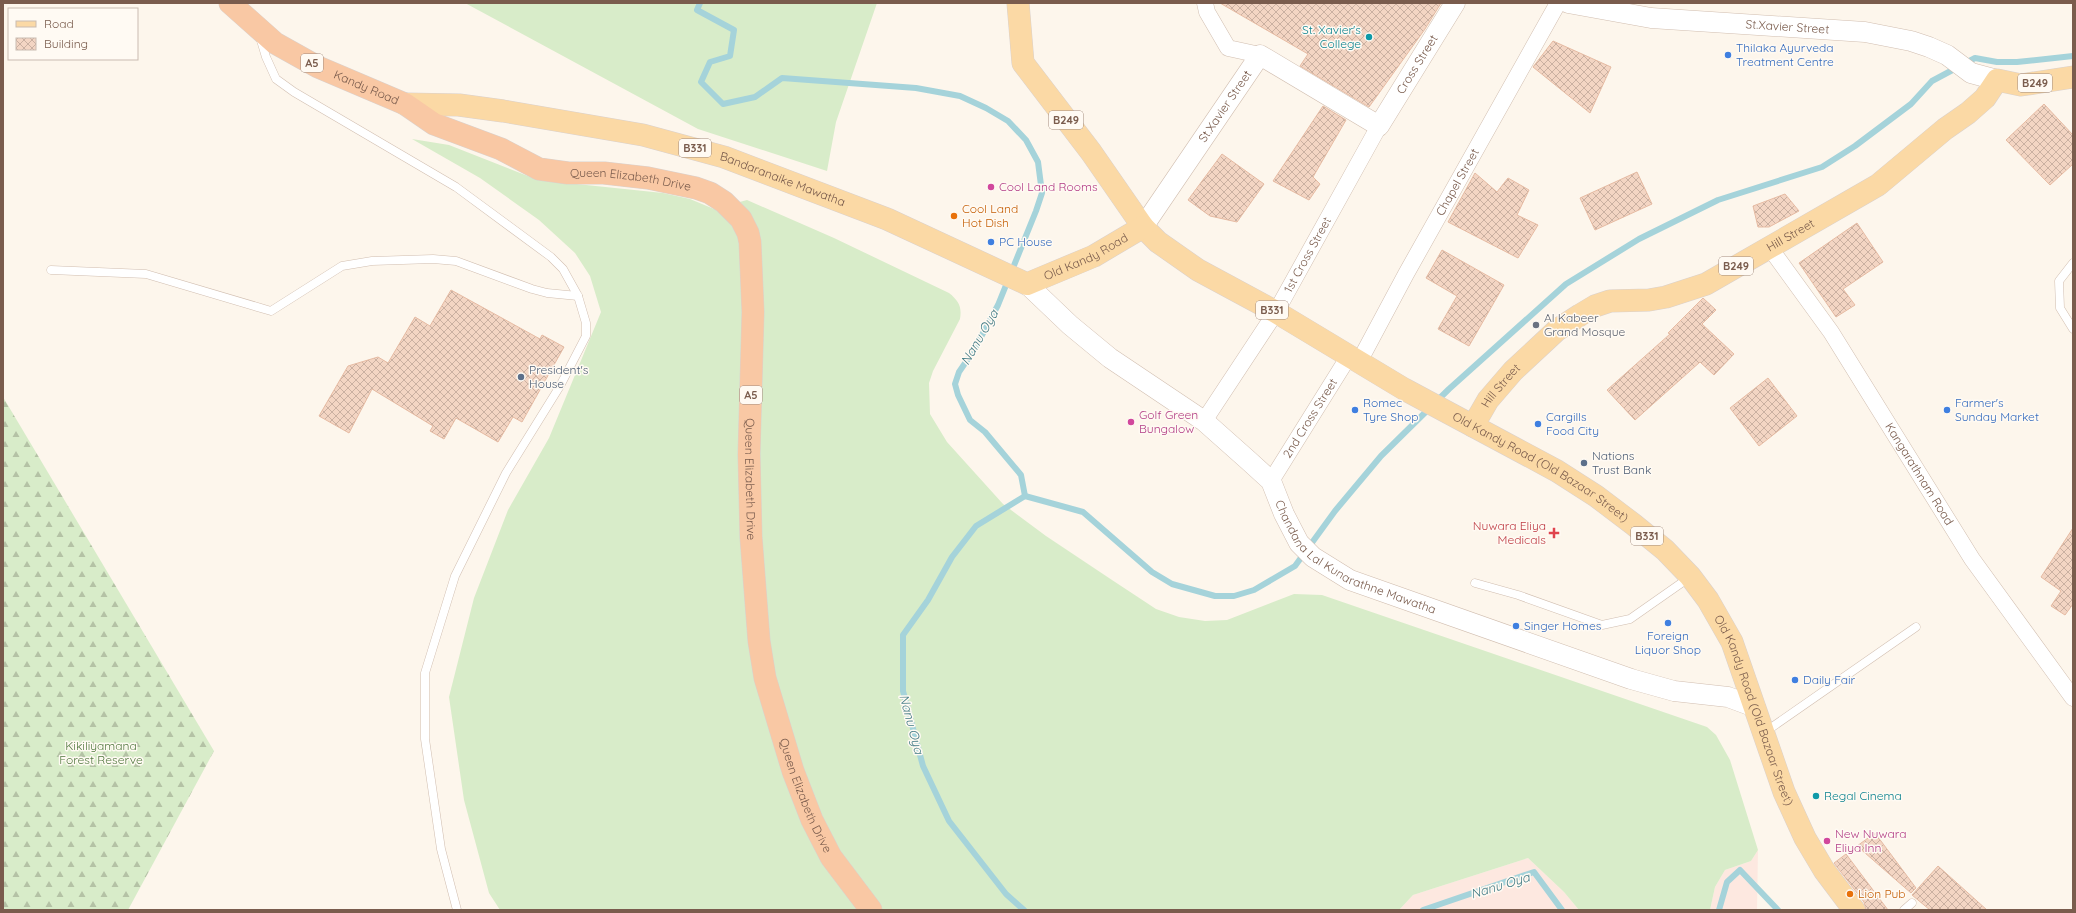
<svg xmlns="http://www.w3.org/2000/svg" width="2076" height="913" font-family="Quicksand,sans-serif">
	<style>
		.commercial { fill: #fde8e0 }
		.grass { fill: #d8ecc9 }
		.forest { fill: url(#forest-firs) }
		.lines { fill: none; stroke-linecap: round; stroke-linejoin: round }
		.stream { stroke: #a5d3da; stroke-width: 6 }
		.building { fill: url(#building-cross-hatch); stroke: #e6bba3 }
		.service-casing { stroke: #d1beb0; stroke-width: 9 }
		.minor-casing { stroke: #d1beb0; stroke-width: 17 }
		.tertiary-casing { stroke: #d1beb0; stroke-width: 21 }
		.primary-casing { stroke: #dad1cd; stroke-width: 23 }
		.trunk-casing { stroke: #dad1cd; stroke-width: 23 }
		.service { stroke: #fff; stroke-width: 8 }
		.minor { stroke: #fff; stroke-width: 16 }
		.tertiary { stroke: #fff; stroke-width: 20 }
		.primary { stroke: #fbd9a5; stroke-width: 22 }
		.trunk { stroke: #f9c8a4; stroke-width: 22 }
		.culture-dot { fill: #0f9aa8; stroke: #fffaf3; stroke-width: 1.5 }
		.shop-dot { fill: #3f7fe0; stroke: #fffaf3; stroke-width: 1.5 }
		.hotel-dot { fill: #d1479c; stroke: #fffaf3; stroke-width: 1.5 }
		.food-dot { fill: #e8710a; stroke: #fffaf3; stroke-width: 1.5 }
		.worship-dot { fill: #6b7280; stroke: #fffaf3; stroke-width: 1.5 }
		.service-dot { fill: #5c6f8a; stroke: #fffaf3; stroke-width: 1.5 }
		.health-dot { fill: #e0444e; stroke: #fffaf3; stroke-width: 1.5 }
		.labels { text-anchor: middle; stroke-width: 3; stroke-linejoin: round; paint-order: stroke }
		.shield { fill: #fffaf3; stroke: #a28b7f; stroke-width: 1 }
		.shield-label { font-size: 11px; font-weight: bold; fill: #7a5c4d }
		.street-label { font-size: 12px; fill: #7a5c4d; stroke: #fffaf3 }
		.culture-label { font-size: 12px; fill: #0d838f; stroke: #fffaf3; text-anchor: end }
		.shop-label { font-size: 12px; fill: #366cbe; stroke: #fffaf3; text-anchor: start }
		.hotel-label { font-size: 12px; fill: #b23c85; stroke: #fffaf3; text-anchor: start }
		.food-label { font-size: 12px; fill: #c56008; stroke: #fffaf3; text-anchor: start }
		.worship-label { font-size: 12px; fill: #5b616d; stroke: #fffaf3; text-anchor: start }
		.service-label { font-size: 12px; fill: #4e5e75; stroke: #fffaf3; text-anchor: start }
		.health-label { font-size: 12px; fill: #be3a42; stroke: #fffaf3; text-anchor: end }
		.park-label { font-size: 12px; fill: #537a41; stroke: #fffaf3 }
		.water-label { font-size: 13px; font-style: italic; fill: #437c86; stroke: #fffaf3 }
	</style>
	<defs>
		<pattern id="forest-firs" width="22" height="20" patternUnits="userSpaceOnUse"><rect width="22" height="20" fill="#d8ecc9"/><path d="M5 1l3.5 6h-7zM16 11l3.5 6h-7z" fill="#b4c2a5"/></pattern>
		<pattern id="building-cross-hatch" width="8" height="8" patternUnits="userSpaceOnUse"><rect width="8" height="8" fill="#f3d5c3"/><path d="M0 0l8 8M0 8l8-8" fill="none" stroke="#cab0a1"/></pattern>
	</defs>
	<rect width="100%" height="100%" fill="#fdf6ec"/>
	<g class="commercial">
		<path d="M1758,850L1757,910H1710L1715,887L1725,870L1751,861Z"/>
		<path d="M1528,858L1564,892L1579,910H1399L1413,895Z"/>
	</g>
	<g class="grass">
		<path d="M465,3H877L836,122L827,171L698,129Z"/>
		<path d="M412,139L449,145L538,180L663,193L690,199L714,209L747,200L834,238L949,293C959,301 962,307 960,319L933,371L929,383L930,414L947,442L1003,504L1046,536L1112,580L1156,609L1179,617L1205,621L1227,620L1294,594L1322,595L1707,727L1716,735L1730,760L1758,850L1751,861L1725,870L1715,887L1710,910H1579L1564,892L1528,858L1413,895L1399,910H500L489,893L464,800L449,697L474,598L508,510L549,438L601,312L590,276L575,253L539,220L480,178Z"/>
	</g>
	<path class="forest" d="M3,397L214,751L128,910H3Z"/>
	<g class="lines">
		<g class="stream">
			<path d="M700,3L697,10L734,30L730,56L710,62L701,82L723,104L755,97L782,78L916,88L960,96L986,108L1008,121L1026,140L1038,162L1042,193L1036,211L998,305L974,350L959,372L955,384L958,395L970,420L985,432L1021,475L1025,496"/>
			<path d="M1025,496L1083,512L1152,572L1172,584L1215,596H1234L1254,590L1295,566L1335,511L1381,456L1449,389L1566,284L1639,239L1718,200L1822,167L1855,146L1911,104L1932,81L1975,58L1997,62H2017L2073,56"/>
			<path d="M1024,910L1006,894L949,821L923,766L903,691V635L928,600L952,557L976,526L1025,496"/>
			<path d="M1423,910L1534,872L1562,910"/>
			<path d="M1719,910L1727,882L1740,870L1778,910"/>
		</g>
	</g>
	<g class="building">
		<path d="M1220,3H1441L1425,29L1369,107L1300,66L1308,54Z"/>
		<path d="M1553,41L1611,67L1590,113L1533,67Z"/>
		<path d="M2044,104L2073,135V164L2050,185L2006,140Z"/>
		<path d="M1323,106L1346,120L1313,177L1320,184L1309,200L1273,181Z"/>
		<path d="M1222,154L1264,184L1237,222L1210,216L1188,200Z"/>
		<path d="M1637,172L1652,204L1595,230L1580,198Z"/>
		<path d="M1475,173L1497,192L1508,178L1529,190L1517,215L1538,225L1518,258L1448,222Z"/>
		<path d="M1785,194L1799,211L1769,227H1758L1753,206Z"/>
		<path d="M1857,223L1883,262L1843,289L1855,305L1836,317L1799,263Z"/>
		<path d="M1442,250L1504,285L1469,346L1438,329L1457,296L1426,278Z"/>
		<path d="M451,290L540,339L542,335L564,347L522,422L513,417L498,442L456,418L444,439L430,431L433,426L372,389L349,433L319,416L348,366L378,357L388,363L415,317L430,326Z"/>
		<path d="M1703,298L1716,310L1702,324L1734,354L1714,375L1700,362L1635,420L1607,390L1670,334L1668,333Z"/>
		<path d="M1768,378L1797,416L1759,446L1730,408Z"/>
		<path d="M2073,528V604L2065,615L2051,606L2061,591L2041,577Z"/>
		<path d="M1875,833L1916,888L1911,893L1857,846Z"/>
		<path d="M1846,854L1888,910H1866L1864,902L1834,863Z"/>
		<path d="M1938,866L1987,910H1930L1912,895Z"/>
	</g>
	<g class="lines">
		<g class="service-casing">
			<g id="service">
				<path d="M260,37L266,57L276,79L294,92L456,187L551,257L563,269L578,296L586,323V336L560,386L506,473L455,576L425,673V739L441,849L457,910"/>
				<path d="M2073,263L2059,281L2060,308L2073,329"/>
				<path d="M51,270L146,274L271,311L342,266L372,261L433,259L456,261L532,289L547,293L578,296"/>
				<path d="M1475,583L1518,595L1602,625L1630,619L1690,577"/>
				<path d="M1765,732L1916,627"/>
				<path d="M1904,910L1912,903"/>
			</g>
		</g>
		<g class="minor-casing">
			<g id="minor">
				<path d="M1205,3L1207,12L1228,48L1260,55"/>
				<path id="s1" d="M1770,248L1831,332L1972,559L2073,698"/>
				<path id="s2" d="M1359,362L1406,274L1558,3"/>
				<path id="s3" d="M1204,421L1276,312L1379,126"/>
				<path id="s4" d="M1271,481L1349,356"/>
			</g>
		</g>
		<g class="tertiary-casing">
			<g id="tertiary">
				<path id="s5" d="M1568,3L1651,18L1865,32L1911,41L1929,47L1947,55L1971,73L1997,80"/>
				<path id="s6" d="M1143,227L1260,55L1379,126L1455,3"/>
				<path id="s7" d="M1027,284L1070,325L1110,358L1204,421L1249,461L1271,481L1284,514L1299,543L1313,557L1350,580L1631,679L1674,691L1728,697L1755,707"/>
			</g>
		</g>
		<g class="primary-casing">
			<g id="primary">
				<path id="s8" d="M1018,3L1023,63L1091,152L1143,227L1158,242L1198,270L1276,312L1404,389L1557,471L1596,496L1633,524L1665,550L1690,576L1708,600L1732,642L1784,792L1805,838L1824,870L1854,910"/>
				<path id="s9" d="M405,104L459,105L503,111L643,135L724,157L887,219L1027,284L1094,256L1143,227"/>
				<path id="s10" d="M1473,426L1488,400L1513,371L1557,330L1580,315L1595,306L1610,301L1649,300L1666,297L1706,284L1878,185L1945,129L1968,113L1985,98L1997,80L2021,85L2073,77"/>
			</g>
		</g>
		<g class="trunk-casing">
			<g id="trunk">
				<path id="s11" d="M230,3L275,43L318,67L405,104L434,124L501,149L539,169L568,173H604L648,178L696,188L710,193L724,202L741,219L748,233L750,242L753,312L749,454L751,537L759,641L765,678L793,771L812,820L831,857L871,910"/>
			</g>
		</g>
		<use href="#service" class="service"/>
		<use href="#minor" class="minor"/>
		<use href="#tertiary" class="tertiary"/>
		<use href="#primary" class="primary"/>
		<use href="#trunk" class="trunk"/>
	</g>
	<g class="culture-dot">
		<circle cx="1369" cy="37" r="4"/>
		<circle cx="1816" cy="796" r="4"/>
	</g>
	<g class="shop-dot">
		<circle cx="1728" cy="55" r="4"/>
		<circle cx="991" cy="242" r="4"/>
		<circle cx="1355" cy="410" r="4"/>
		<circle cx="1947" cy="410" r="4"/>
		<circle cx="1538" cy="424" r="4"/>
		<circle cx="1668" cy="623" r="4"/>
		<circle cx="1516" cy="626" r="4"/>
		<circle cx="1795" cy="680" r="4"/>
	</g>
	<g class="hotel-dot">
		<circle cx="991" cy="187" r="4"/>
		<circle cx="1131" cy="422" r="4"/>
		<circle cx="1827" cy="841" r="4"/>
	</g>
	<g class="food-dot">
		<circle cx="954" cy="216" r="4"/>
		<circle cx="1850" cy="894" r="4"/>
	</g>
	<circle class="worship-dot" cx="1536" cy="325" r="4"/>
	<g class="service-dot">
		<circle cx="521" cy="377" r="4"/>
		<circle cx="1584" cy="463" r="4"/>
	</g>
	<path class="health-dot" d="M1552 527h4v4h4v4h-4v4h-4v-4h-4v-4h4z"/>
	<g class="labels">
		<g class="shield">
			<rect x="301" y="54" width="22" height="18" rx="3"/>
			<rect x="2018" y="74" width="34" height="18" rx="3"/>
			<rect x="1049" y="111" width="34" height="18" rx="3"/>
			<rect x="679" y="139" width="32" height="18" rx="3"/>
			<rect x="1719" y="257" width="34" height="18" rx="3"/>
			<rect x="1256" y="301" width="32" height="18" rx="3"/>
			<rect x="740" y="386" width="22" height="18" rx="3"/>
			<rect x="1631" y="527" width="32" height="18" rx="3"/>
		</g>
		<g class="shield-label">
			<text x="312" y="67">A5</text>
			<text x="2035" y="87">B249</text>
			<text x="1066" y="124">B249</text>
			<text x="695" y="152">B331</text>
			<text x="1736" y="270">B249</text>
			<text x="1272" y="314">B331</text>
			<text x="751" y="399">A5</text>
			<text x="1647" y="540">B331</text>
		</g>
		<g class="street-label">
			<text dy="4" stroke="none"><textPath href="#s5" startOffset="221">St.Xavier Street</textPath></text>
			<text dy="4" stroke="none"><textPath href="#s6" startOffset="419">Cross Street</textPath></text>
			<text dy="4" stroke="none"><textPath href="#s11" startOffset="162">Kandy Road</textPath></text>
			<text dy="4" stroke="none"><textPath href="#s6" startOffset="146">St.Xavier Street</textPath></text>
			<text dy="4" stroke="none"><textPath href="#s9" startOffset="387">Bandaranaike Mawatha</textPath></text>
			<text dy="4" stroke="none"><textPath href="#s11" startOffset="446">Queen Elizabeth Drive</textPath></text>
			<text dy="4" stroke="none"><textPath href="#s2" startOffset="205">Chapel Street</textPath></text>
			<text dy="4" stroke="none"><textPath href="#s10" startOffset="385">Hill Street</textPath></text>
			<text dy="4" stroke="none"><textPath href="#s3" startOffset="196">1st Cross Street</textPath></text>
			<text dy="4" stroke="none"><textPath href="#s9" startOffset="718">Old Kandy Road</textPath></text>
			<text dy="4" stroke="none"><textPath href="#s10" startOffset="49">Hill Street</textPath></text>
			<text dy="4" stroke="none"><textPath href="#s4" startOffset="74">2nd Cross Street</textPath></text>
			<text dy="4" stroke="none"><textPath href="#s8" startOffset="729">Old Kandy Road (Old Bazaar Street)</textPath></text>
			<text dy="4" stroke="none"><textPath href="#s1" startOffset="271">Kangarathnam Road</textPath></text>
			<text dy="4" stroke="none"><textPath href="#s11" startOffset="830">Queen Elizabeth Drive</textPath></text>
			<text dy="4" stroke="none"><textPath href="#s7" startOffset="436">Chandana Lal Kunarathne Mawatha</textPath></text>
			<text dy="4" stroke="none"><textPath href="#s8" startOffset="1065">Old Kandy Road (Old Bazaar Street)</textPath></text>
			<text dy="4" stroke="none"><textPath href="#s11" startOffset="1154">Queen Elizabeth Drive</textPath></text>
		</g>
		<g class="culture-label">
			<text x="1361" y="34">St. Xavier's<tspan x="1361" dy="14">College</tspan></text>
			<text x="1824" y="800" text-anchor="start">Regal Cinema</text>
		</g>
		<g class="shop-label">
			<text x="1736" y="52">Thilaka Ayurveda<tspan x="1736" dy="14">Treatment Centre</tspan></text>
			<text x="999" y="246">PC House</text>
			<text x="1363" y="407">Romec<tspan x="1363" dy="14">Tyre Shop</tspan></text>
			<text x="1955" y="407">Farmer's<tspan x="1955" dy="14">Sunday Market</tspan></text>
			<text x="1546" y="421">Cargills<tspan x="1546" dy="14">Food City</tspan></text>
			<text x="1524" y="630">Singer Homes</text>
			<text x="1668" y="640" text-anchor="middle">Foreign<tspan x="1668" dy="14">Liquor Shop</tspan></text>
			<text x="1803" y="684">Daily Fair</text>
		</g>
		<g class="hotel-label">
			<text x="999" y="191">Cool Land Rooms</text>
			<text x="1139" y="419">Golf Green<tspan x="1139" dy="14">Bungalow</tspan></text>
			<text x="1835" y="838">New Nuwara<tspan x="1835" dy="14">Eliya Inn</tspan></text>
		</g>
		<g class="food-label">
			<text x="962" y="213">Cool Land<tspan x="962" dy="14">Hot Dish</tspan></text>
			<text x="1858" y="898">Lion Pub</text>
		</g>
		<g class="worship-label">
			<text x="1544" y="322">Al Kabeer<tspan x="1544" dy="14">Grand Mosque</tspan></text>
		</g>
		<g class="service-label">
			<text x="529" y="374">President's<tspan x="529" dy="14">House</tspan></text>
			<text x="1592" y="460">Nations<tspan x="1592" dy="14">Trust Bank</tspan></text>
		</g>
		<g class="health-label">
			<text x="1546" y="530">Nuwara Eliya<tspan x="1546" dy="14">Medicals</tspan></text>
		</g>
		<g class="park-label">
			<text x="101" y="750">Kikiliyamana<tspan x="101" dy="14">Forest Reserve</tspan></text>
		</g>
		<g class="water-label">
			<text transform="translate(979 337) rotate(-60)" y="5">Nanu Oya</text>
			<text transform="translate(912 724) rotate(75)" y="5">Nanu Oya</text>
			<text transform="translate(1500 885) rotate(-17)" y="5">Nanu Oya</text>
		</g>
	</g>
	<rect width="2076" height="913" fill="none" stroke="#7a5c4d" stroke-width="8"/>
	<rect x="8" y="8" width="130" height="52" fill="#fffaf3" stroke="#cabbb1"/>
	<rect x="16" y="21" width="20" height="6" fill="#fbd9a5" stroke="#cabbb1"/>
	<text x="44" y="28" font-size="12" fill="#7a5c4d">Road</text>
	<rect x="16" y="38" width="20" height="12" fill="url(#building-cross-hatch)" stroke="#cabbb1"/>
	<text x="44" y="48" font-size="12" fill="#7a5c4d">Building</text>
</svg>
